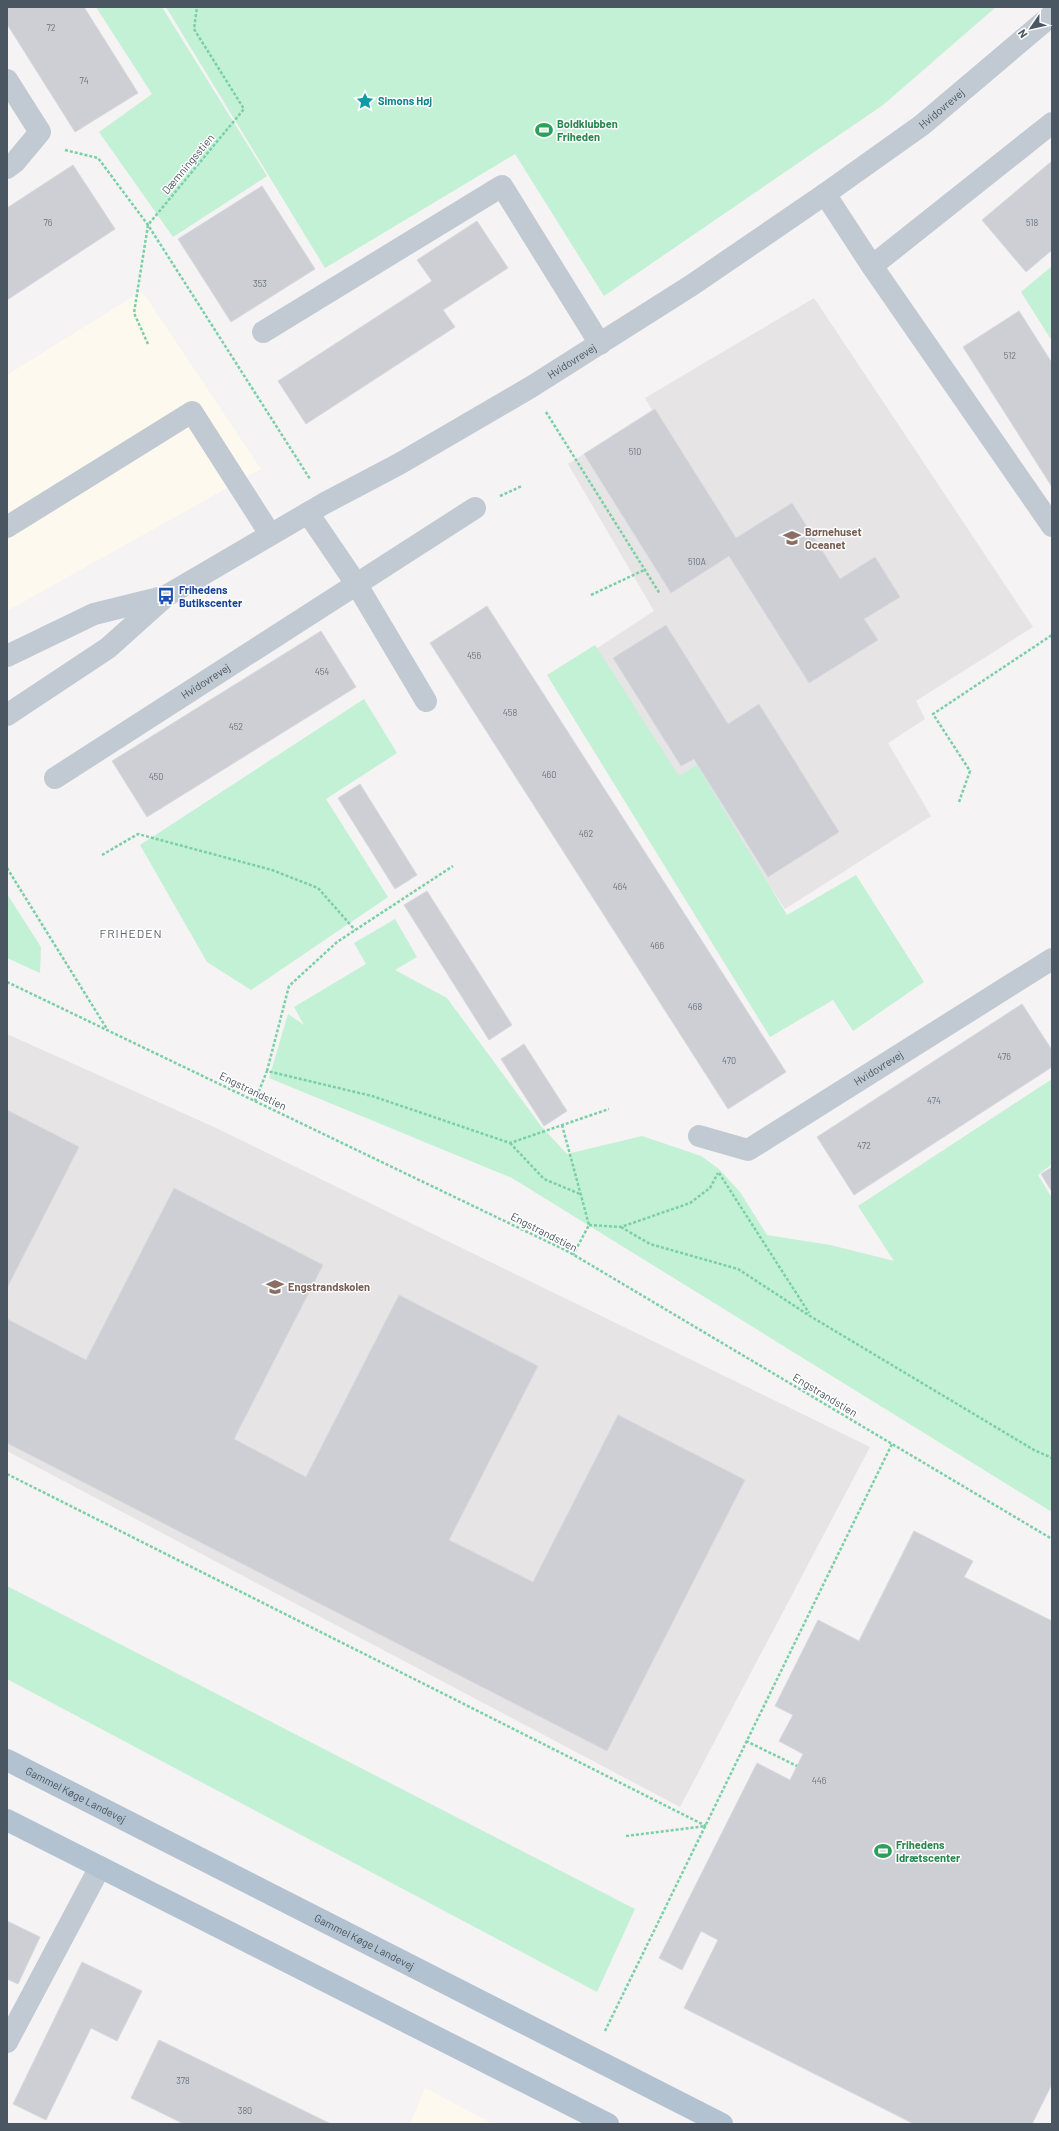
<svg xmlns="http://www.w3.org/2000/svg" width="1059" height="2131" font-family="Barlow,sans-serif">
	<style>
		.commercial { fill: #fdf9ef }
		.education { fill: #e6e4e5 }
		.green { fill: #c3f1d5 }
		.building { fill: #cdcfd5; stroke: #d7d9de }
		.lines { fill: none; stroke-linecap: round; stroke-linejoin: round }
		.path { stroke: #7ad0a6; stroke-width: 2.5; stroke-dasharray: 3 2; stroke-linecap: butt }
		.minor { stroke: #c1cad2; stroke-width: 22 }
		.major { stroke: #b3c2d1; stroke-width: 22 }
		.labels { text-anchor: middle; stroke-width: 3; stroke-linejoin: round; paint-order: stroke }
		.number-label { font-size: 9px; fill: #6b747e }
		.culture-label { font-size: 11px; font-weight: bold; fill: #0d838f; stroke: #fff; text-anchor: start }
		.street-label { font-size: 11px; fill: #4a5661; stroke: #fff }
		.leisure-label { font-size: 11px; font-weight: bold; fill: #27864d; stroke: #fff; text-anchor: start }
		.education-label { font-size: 11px; font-weight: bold; fill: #785e54; stroke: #fff; text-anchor: start }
		.transit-label { font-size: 11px; font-weight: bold; fill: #164399; stroke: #fff; text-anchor: start }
		.neighbourhood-label { font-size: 12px; letter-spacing: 1px; fill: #5f6368; stroke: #fff }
	</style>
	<rect width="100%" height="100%" fill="#f5f3f3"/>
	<g class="commercial">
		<path d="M142,291L261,469L7,611V375Z"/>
		<path d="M425,2088L493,2124H410Z"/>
	</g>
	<g class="education">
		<path d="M814,298L1033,627L916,701L925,719L888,743L931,816L785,909L762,874L573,664L654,611L568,464L652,410L645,398Z"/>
		<path d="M7,1034L214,1127L870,1447L680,1807L7,1451Z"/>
	</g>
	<g class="green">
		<path d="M96,7H162L267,176L173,237L99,132L152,94Z"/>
		<path d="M166,7H996L883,105L604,296L515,154L325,268Z"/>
		<path d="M1052,266V341L1021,292Z"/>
		<path d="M595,645L679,776L697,765L787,915L856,875L924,982L853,1031L833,1000L770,1037L547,675Z"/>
		<path d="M364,699L397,753L326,799L388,897L251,990L207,962L140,845Z"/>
		<path d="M7,894L41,947L40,973L7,958Z"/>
		<path d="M395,919L417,957L395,970L447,998L541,1126L567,1154L642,1136L701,1156L719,1169L740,1192L767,1235L830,1245L894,1261L858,1206L1052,1079V1164L1038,1175L1052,1198V1512L512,1178L269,1078L288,1014L304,1025L294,1007L366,964L354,943Z"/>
		<path d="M7,1586L635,1909L597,1992L7,1679Z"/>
	</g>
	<g class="building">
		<path d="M7,7H84L138,93L75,132L7,24Z"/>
		<path d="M1052,161V250L1026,272L982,220Z"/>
		<path d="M73,165L115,229L7,300V208Z"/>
		<path d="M262,186L315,269L231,322L178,239Z"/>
		<path d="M477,221L508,268L443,310L455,327L306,424L278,381L432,281L417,260Z"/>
		<path d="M1019,311L1052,363V487L963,347Z"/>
		<path d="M655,409L736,538L792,503L840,579L875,557L900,597L864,619L878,640L809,683L729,556L671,593L584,454Z"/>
		<path d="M487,606L786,1072L728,1109L430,643Z"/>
		<path d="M666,625L728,724L759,704L839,832L768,877L694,759L681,766L613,658Z"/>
		<path d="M321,631L356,687L147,817L112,761Z"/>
		<path d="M360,784L417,875L395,889L338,798Z"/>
		<path d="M427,891L512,1025L489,1040L404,905Z"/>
		<path d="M1022,1004L1052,1050V1067L854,1195L817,1137Z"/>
		<path d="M524,1044L567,1111L544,1126L501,1059Z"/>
		<path d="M7,1110L79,1147L7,1288Z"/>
		<path d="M1052,1167V1192L1041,1174Z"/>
		<path d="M174,1188L323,1265L234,1439L306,1477L399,1295L538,1366L449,1540L533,1582L618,1415L745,1480L607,1751L7,1443V1319L86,1360Z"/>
		<path d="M914,1531L973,1561L964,1577L1052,1621V2084L1032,2124H914L684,2008L718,1940L701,1931L682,1970L659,1958L757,1763L790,1780L803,1754L779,1741L793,1715L775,1706L818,1620L859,1641Z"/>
		<path d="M7,1921L40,1937L18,1984L7,1979Z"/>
		<path d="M82,1962L142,1991L117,2041L91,2028L46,2120L13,2104Z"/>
		<path d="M159,2040L331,2124H184L131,2098Z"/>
	</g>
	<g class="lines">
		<g class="path">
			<path d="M65,150L98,158L148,225L310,479"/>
			<path d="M148,344L134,313L148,225L244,109L194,29L197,7"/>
			<path d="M546,412L660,594"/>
			<path d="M500,496L522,486"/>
			<path d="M591,595L644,570"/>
			<path d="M959,802L970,771L933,714L1052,635"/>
			<path d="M102,855L138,834L272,870L318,888L355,930"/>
			<path d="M7,868L107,1029"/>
			<path d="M7,982L569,1252L1052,1539"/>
			<path d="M267,1071L289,986L337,942L453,866"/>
			<path d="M255,1101L267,1071L372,1096L510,1143L609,1109"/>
			<path d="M562,1125L589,1225L573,1255"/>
			<path d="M510,1143L544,1179L580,1194"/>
			<path d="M719,1173L809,1313"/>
			<path d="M589,1225L621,1227L690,1203L710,1188L718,1173"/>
			<path d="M621,1227L650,1244L738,1269L810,1316L1034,1450L1052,1458"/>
			<path d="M7,1474L706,1826"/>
			<path d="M746,1741L797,1766"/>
			<path d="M626,1836L706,1826"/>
			<path d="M605,2031L892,1444"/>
		</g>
		<g class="minor">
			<path d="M7,80L40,132L15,162L7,168"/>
			<path d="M1052,123L872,266L1052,526"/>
			<path d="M825,194L872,266"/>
			<path d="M263,332L502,186L600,344"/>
			<path d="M308,513L357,585L426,701"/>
			<path d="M7,527L192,412L270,534"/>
			<path d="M7,656L94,614L163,597"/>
			<path id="s1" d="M7,715L108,648L166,596L325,503L399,464L531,387L692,285L825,194L922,125L1052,15"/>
			<path id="s2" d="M55,778L475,508"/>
			<path id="s3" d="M699,1136L748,1150L1052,959"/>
			<path d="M7,2042L100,1867"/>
		</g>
		<g class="major">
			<path id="s4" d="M7,1760L722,2124"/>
			<path d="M7,1820L608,2124"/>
		</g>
	</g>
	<defs>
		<g id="sight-bare" transform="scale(1.38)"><path d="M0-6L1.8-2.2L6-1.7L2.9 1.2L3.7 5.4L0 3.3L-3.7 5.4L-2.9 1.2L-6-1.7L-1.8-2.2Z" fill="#0f9aa8" stroke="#fff" stroke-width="2.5" paint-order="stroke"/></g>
		<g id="stadium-bare" transform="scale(1.38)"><path d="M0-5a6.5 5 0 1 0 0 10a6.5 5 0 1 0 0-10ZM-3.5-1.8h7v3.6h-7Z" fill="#2e9e5b" stroke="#fff" stroke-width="2.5" paint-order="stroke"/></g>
		<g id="school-bare" transform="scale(1.38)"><path d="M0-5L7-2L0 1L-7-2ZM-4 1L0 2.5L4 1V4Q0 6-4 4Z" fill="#8d6e63" stroke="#fff" stroke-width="2.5" paint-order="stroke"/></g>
		<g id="bus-bare" transform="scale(1.38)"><path d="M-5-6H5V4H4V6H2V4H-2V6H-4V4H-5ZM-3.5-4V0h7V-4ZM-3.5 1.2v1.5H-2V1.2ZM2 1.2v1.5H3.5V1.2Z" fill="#1a4fb4" stroke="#fff" stroke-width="2.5" paint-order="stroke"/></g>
	</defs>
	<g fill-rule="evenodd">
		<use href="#sight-bare" x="365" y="101"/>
		<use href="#stadium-bare" x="544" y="130"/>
		<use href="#school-bare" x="792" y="538"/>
		<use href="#bus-bare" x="166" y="596"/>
		<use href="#school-bare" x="275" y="1287"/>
		<use href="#stadium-bare" x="883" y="1851"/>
	</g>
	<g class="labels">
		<g class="number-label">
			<text x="51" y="31">72</text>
			<text x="84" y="84">74</text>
			<text x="48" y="226">76</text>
			<text x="1032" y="226">518</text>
			<text x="260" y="287">353</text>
			<text x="1010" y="359">512</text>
			<text x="635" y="455">510</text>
			<text x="697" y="565">510A</text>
			<text x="474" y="659">456</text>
			<text x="322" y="675">454</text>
			<text x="510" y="716">458</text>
			<text x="236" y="730">452</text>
			<text x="549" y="778">460</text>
			<text x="156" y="780">450</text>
			<text x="586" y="837">462</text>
			<text x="620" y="890">464</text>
			<text x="657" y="949">466</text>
			<text x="695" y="1010">468</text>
			<text x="1004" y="1060">476</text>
			<text x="729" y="1064">470</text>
			<text x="934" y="1104">474</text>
			<text x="864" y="1149">472</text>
			<text x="819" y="1784">446</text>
			<text x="183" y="2084">378</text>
			<text x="245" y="2114">380</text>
		</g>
		<g class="culture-label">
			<text x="378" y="105">Simons Høj</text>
		</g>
		<g class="street-label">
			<text dy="4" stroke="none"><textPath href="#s1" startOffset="1116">Hvidovrevej</textPath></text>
			<text transform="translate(188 164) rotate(-50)" y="4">Dæmningsstien</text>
			<text dy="4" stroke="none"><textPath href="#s1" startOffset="668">Hvidovrevej</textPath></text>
			<text dy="4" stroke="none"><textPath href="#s2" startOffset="179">Hvidovrevej</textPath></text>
			<text dy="4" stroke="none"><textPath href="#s3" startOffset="205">Hvidovrevej</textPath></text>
			<text transform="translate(253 1091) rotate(26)" y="4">Engstrandstien</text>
			<text transform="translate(544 1232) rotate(27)" y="4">Engstrandstien</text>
			<text transform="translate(825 1395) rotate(31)" y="4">Engstrandstien</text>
			<text dy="4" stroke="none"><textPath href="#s4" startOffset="77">Gammel Køge Landevej</textPath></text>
			<text dy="4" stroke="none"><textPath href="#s4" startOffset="401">Gammel Køge Landevej</textPath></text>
		</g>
		<g class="leisure-label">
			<text x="557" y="128">Boldklubben<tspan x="557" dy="13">Friheden</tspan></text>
			<text x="896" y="1849">Frihedens<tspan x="896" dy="13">Idrætscenter</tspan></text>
		</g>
		<g class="education-label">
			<text x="805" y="536">Børnehuset<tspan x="805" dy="13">Oceanet</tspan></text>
			<text x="288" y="1291">Engstrandskolen</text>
		</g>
		<g class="transit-label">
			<text x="179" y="594">Frihedens<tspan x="179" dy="13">Butikscenter</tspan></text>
		</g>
		<g class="neighbourhood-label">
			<text x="131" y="938">FRIHEDEN</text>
		</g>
	</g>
	<rect width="1059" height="2131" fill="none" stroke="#4a5661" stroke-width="16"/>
	<g transform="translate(1031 28) rotate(236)" stroke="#ffffff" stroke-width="3" paint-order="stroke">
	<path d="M0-3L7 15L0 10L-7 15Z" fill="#4a5661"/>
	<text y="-6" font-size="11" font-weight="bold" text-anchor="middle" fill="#4a5661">N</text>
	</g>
</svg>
